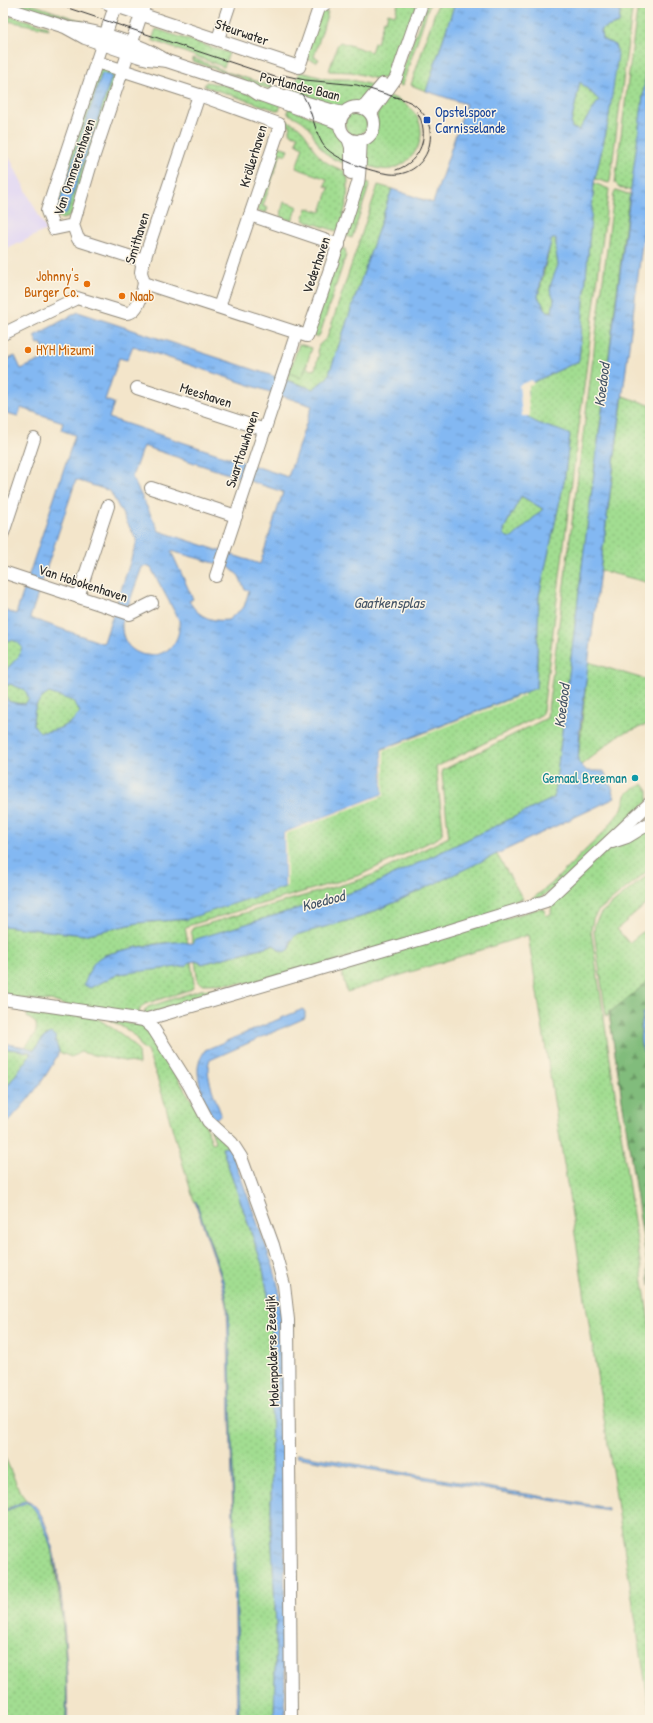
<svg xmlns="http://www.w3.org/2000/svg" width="653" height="1723" font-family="'Patrick Hand',sans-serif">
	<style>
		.built { fill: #dfd4f5 }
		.grass { fill: url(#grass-dots); stroke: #66845e; fill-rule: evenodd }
		.forest { fill: url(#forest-firs); stroke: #567453 }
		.garden { fill: #a2dd91; stroke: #66845e }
		.water { fill: url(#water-ripples); stroke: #57728e; fill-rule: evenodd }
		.pier { fill: #f3e5ca }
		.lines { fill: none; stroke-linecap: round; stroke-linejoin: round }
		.minor-casing { stroke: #8f887a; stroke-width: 14 }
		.minor { stroke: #fff; stroke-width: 12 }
		.tram { stroke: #2b2b2b; stroke-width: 1 }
		.transit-dot { fill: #1a4fb4; stroke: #fcf5e5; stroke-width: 1.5 }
		.food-dot { fill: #e8710a; stroke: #fcf5e5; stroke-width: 1.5 }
		.culture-dot { fill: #0f9aa8; stroke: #fcf5e5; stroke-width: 1.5 }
		.labels { text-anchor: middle; stroke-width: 3; stroke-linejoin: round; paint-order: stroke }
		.street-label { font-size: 14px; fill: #2b2b2b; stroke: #fcf5e5 }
		.transit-label { font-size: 14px; fill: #164399; stroke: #fcf5e5; text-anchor: start }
		.food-label { font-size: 14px; fill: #c56008; stroke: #fcf5e5; text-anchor: start }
		.culture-label { font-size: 14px; fill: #0d838f; stroke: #fcf5e5; text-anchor: end }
		.water-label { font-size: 15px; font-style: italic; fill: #455567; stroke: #fcf5e5 }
	</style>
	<defs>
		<pattern id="grass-dots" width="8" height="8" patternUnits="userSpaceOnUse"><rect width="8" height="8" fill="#a2dd91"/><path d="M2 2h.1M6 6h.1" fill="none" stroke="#8cbe7d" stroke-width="1.8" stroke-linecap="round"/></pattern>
		<pattern id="forest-firs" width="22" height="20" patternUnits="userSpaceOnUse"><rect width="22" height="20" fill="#81bc7b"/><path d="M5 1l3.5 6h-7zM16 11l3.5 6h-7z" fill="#6a9965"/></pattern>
		<pattern id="water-ripples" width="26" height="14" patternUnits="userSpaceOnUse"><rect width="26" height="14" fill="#83b8f2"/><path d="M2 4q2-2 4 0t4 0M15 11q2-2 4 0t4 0" fill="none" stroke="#6b96c4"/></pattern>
	</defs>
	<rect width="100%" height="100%" fill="#fcf5e5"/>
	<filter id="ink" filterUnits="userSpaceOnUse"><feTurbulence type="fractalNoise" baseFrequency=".025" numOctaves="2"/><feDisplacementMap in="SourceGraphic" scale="8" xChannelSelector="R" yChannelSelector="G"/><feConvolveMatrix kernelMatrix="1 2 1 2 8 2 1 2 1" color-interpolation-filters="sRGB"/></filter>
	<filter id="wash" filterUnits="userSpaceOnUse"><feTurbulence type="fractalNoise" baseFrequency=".012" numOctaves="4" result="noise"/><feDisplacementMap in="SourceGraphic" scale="16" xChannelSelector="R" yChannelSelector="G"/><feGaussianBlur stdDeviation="0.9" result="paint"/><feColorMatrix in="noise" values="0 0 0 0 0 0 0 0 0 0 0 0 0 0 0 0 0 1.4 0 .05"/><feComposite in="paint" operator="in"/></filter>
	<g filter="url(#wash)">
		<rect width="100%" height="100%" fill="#f3e5ca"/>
		<path class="built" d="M3,145L46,230L3,251Z"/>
		<g class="grass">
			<path d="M3,3H28L91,24L90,25L72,21V19L49,13L48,17Z"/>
			<path d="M398,3H418L396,65L384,79L382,77L380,80L352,72L329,71L337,46L340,42L371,52L374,43H377L384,20L386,21L388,13L395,15Z"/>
			<path d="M427,3H430L402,86L397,84Z"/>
			<path d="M438,3H455L426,91L411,85Z"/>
			<path d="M621,3H633L610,181L609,183L595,179L608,123L615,45L602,39L601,29L619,23Z"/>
			<path d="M638,3H650V42L631,191L619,187L615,183Z"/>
			<path d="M321,10L328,12L314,57L319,59L317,62L305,58Z"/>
			<path d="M3,16L15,17L47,26L49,29L3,20Z"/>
			<path d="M156,29L229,53L224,67L152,40Z"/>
			<path d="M193,58L230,73L286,91L285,93L245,82L239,77L192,61Z"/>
			<path d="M102,68L116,74L72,213L69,217L62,219L55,215L53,210L98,70ZM102,73L112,76L67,212L63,215L59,213L57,209Z"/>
			<path d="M301,72L327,79H349L375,86L360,104L345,106L341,109L292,95L299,74Z"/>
			<path d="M206,82L225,85L281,105L279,111L204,86Z"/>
			<path d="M580,82L599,100L579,130L572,128L571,124Z"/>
			<path d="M388,96C399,99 411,106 417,117C429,138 413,164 391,169C382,171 370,166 361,164L364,145L374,134L377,125V114Z"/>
			<path d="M288,108L336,127L345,141L348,165C342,162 334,160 328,156C309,138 318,125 288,114Z"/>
			<circle cx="356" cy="124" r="11"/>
			<path d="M287,121C308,128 307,142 320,157C327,164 336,168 345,171V175L348,176L347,201L339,232L303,220L307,208L321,212L329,188L325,186L327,179L296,168L303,147L298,145V143H296L298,136L289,133L291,126L286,124Z"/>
			<path d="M278,146L288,149L286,155L281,153L263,206L268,208L266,213L257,210Z"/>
			<path d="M361,181L370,183L352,238L346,236Z"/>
			<path d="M594,183L609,189L543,710L541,715L436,767L443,829L442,833L438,838L360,875L187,926L185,928L188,944C169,938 124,950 104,955L85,985L90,988L119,974L191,962L194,984L192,989L145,1004L140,1009L139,1014L64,1005L51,1000L43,1001L3,996V926L84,935L138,923L187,919L284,833L382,750L536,688L539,596L564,482L570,436C556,427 540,427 527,417V385L579,361Z"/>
			<path d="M650,183V237L644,235Z"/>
			<path d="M378,185L392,189L328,377L313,389L287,380L289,373L302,377L307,363V367L311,370L315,369L319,354L317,351L319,345L327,338Z"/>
			<path d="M616,190L631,195L629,197L583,558L554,798L366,888L197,939L192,944L191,931L193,928L359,880L375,874L449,837L442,774L443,770L547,718L614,194Z"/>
			<path d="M284,202L297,206L292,221L281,217L282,212H281Z"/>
			<path d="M552,238L556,240V252L558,265L550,290L554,299L552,312L547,311L538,297Z"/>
			<path d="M341,248L345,249L346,255L320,334L318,337L311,336Z"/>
			<path d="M623,396L650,405V583L607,572L600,571Z"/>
			<path d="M521,496L543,509L512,538L507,537L504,534V529Z"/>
			<path d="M7,640L16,641L22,647L20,656L3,673V643Z"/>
			<path d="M588,662L650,681V720L646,725L619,735L581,765L578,762Z"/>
			<path d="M10,684L26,690L29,699L25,704L15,703L8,701L4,690L6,686Z"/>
			<path d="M49,693L73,700L80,712C72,725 55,732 40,732L33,725C34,708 35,702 49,693Z"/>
			<path d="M643,784L648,791V801L557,887L538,899H532L550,885L604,832L622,809L627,793Z"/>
			<path d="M650,826V869L598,911L593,919L591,931L650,1329V1712L528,935L347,992L340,967L541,908L544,910L546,916L551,914L552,901L608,849Z"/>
			<path d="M496,853L523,899L511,902L510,909L261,983L202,984L198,982L195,961L202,964L273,945L290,949L291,940L296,935L361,917L398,901Z"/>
			<path d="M650,873V901L617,929L629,943L650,926V1277L609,1014L606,1016L594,932L595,923L601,913Z"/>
			<path d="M241,988L144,1015L145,1010L148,1007L200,990Z"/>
			<path d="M29,1006L97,1018L121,1034L131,1042L138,1051L139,1064L79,1052L78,1054L71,1057L59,1052V1049L49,1035L45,1036L34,1050L26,1047C31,1037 38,1036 36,1023L27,1017Z"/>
			<path d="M110,1020L145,1026L204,1120L212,1143L215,1142L211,1128L230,1143L228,1147L222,1148L262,1264L270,1306L272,1333L271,1525L276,1627L274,1720H239L235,1526L233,1525V1519H234L229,1315C225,1276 209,1239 196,1202H195L193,1198L157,1077L147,1051L142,1048L136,1038L129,1031Z"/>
			<path d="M3,1048L30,1052V1055L3,1092Z"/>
			<path d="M3,1453L20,1492L26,1500L3,1511Z"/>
			<path d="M26,1502H28C33,1506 38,1512 41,1518C50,1536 53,1558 56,1577C64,1625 68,1672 66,1720H3V1512Z"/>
		</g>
		<path class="forest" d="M650,980V1013L648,1012L644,1017L648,1058H650V1177L645,1183L650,1210V1285L609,1013Z"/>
		<path class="garden" d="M299,344L312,348L302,378L289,373Z"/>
		<g class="water">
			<path d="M455,3H621L619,23L601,29L602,39L615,45L618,55L608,123L594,183L579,361L527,385L528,417C540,427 556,427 570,435L564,482L539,596L536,688L382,749L383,794L284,833L285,887L187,919L138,923L84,935L3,926V673L19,656L22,647C17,640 10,638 3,643V610L16,614L75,435L61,430L63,422L21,408L18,416L3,412L4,361L15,356L21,369L48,357L41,343L38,344L34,336L78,312L313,389L328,377L392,189L433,203L466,104L426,91ZM580,82L599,100L579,130L572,128L571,124ZM552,239H556V252L558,265L551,283L550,290L554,299L552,312L547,311L538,297L543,270ZM133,346L312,406L288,477L109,418L114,403L105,400L119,358L127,360ZM143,446L283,492L260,564L159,531L132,477ZM76,480L110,491L137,541L104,642L102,643L30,618ZM521,496L543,509L512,538L507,537L504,534V529ZM171,551L229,567L239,576L245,590L249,591L244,607L228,620C210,622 198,616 189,601L193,599ZM146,566L151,568L179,620C184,666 119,667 122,623L142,567ZM10,684L25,690L29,699L25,704L15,703L8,701L4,690L6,686ZM49,693L73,701L80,712C72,725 55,732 40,732L33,725C34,708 35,702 49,693Z"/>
			<path d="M650,42V183L600,571L580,728L578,762L587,771H604L613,790L612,791L615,798L398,901L361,917L296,935L291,940L290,949L285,952L279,950L277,947L273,945L202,964L196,961L190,962L186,966L119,974L90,988L84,985C88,975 90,965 99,958C109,951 168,941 181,942C186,942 188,944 193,943L196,939L366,888L554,798L583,558Z"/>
			<path d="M102,73L112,76L67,212L63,215L59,213L57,209Z"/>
			<path d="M303,1009L305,1012V1018L210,1060C203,1072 217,1102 221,1114L215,1120C206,1110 197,1082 198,1068C198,1061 202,1056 205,1050Z"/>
			<path d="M648,1012L650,1013V1017L647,1020L646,1026L650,1032V1058C635,1050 642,1027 643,1013Z"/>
			<path d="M51,1033L56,1037L55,1039L59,1052C45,1081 25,1104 3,1127V1092L30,1055V1052L3,1048V1043L26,1047L34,1050L43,1038Z"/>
			<path d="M228,1147L232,1153L273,1266L279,1289L284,1333L285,1720H274L276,1627L271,1525L272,1333L270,1306L262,1264L222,1148Z"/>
			<path d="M196,1201L224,1283L229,1315L234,1519H233L227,1305L220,1275L195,1202Z"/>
			<path d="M297,1454L608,1508V1510L296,1457Z"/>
			<path d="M26,1500C64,1510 69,1685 67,1720H66C68,1669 65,1538 28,1502L3,1512V1511Z"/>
			<path d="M233,1525H235L239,1720H237Z"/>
		</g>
		<g class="pier">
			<path d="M552,376L529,386V389L527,390L530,416H522L519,385L531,380L534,384Z"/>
			<path d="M524,694V696L384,751V796L286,834L287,886L285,887L284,833L383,794L382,750Z"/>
		</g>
	</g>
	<g filter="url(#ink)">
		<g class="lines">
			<g class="minor-casing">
				<g id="minor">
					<path d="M107,3L299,67L319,8L326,3"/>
					<path d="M116,3L47,211L54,229L73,225L90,167L145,3"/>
					<path d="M3,7L65,27L85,38L140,57L148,59L167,61L249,88L258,94L331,120L340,124"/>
					<path d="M71,28C99,31 140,44 164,59"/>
					<path d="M218,39L230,3"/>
					<path d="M97,62L199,95L279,124V129L219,307"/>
					<path d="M274,93L334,111L344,113"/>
					<path d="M199,95L142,266L141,272L144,283L307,336C325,285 342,234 358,183C360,174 360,151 361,140"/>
					<circle cx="357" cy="124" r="17"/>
					<path d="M363,108L383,84"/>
					<path d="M371,113L396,78L422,3"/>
					<path d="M348,138L351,147V173"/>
					<path d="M250,215L339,245"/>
					<path d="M73,225L78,239L81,241L144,261"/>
					<path d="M3,334L77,298L126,313C139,313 142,293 144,283"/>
					<path d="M137,388L265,430"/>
					<path d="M151,488L236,516"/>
					<path d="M3,533L34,439"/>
					<path d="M3,572L130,614L152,603"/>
					<path d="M216,576L297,332"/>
					<path d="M78,597L108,506"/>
					<path d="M612,842L627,837L650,823"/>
					<path d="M3,999L144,1020L432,936L546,901L650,803"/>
					<path d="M144,1020L153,1028L189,1085L208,1121L232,1143L241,1157L273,1245L284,1285L288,1320L291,1720"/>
				</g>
			</g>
			<use href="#minor" class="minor"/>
			<g class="tram">
				<path d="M53,3L287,81C312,95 310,121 322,143C331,159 372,172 390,174C425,178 444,133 419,109C412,101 402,99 392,96"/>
				<path d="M283,75L305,80L357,85L398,98"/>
				<path d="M396,170C421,162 431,134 417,112"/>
			</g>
		</g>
	</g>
	<rect class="transit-dot" x="423" y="116" width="8" height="8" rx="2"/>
	<g class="food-dot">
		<circle cx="87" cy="284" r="4"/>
		<circle cx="122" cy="296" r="4"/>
		<circle cx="28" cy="350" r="4"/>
	</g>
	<circle class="culture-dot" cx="635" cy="778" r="4"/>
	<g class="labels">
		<g class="street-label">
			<text transform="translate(242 32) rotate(19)" y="5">Steurwater</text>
			<text transform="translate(300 86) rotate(14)" y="5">Portlandse Baan</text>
			<text transform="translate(253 156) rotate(-73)" y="5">Kröllerhaven</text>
			<text transform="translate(74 167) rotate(-71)" y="5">Van Ommerenhaven</text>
			<text transform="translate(137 238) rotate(-73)" y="5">Smithaven</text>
			<text transform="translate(316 265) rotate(-71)" y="5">Vederhaven</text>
			<text transform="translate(206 395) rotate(18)" y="5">Meeshaven</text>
			<text transform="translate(242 449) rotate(-72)" y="5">Swarttouwhaven</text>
			<text transform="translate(83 583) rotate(18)" y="5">Van Hobokenhaven</text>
			<text transform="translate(272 1351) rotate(-92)" y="5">Molenpolderse Zeedijk</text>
		</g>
		<g class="transit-label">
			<text x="435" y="117">Opstelspoor<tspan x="435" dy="16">Carnisselande</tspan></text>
		</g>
		<g class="food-label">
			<text x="79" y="281" text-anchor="end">Johnny's<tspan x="79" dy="16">Burger Co.</tspan></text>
			<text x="130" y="301">Naab</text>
			<text x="36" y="355">HYH Mizumi</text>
		</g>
		<g class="culture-label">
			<text x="627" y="783">Gemaal Breeman</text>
		</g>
		<g class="water-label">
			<text transform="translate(602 385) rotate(-83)" y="5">Koedood</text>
			<text x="389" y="608">Gaatkensplas</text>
			<text transform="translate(562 706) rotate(-83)" y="5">Koedood</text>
			<text transform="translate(323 901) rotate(-15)" y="5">Koedood</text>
		</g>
	</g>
	<rect width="653" height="1723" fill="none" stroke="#fcf5e5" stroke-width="16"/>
</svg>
